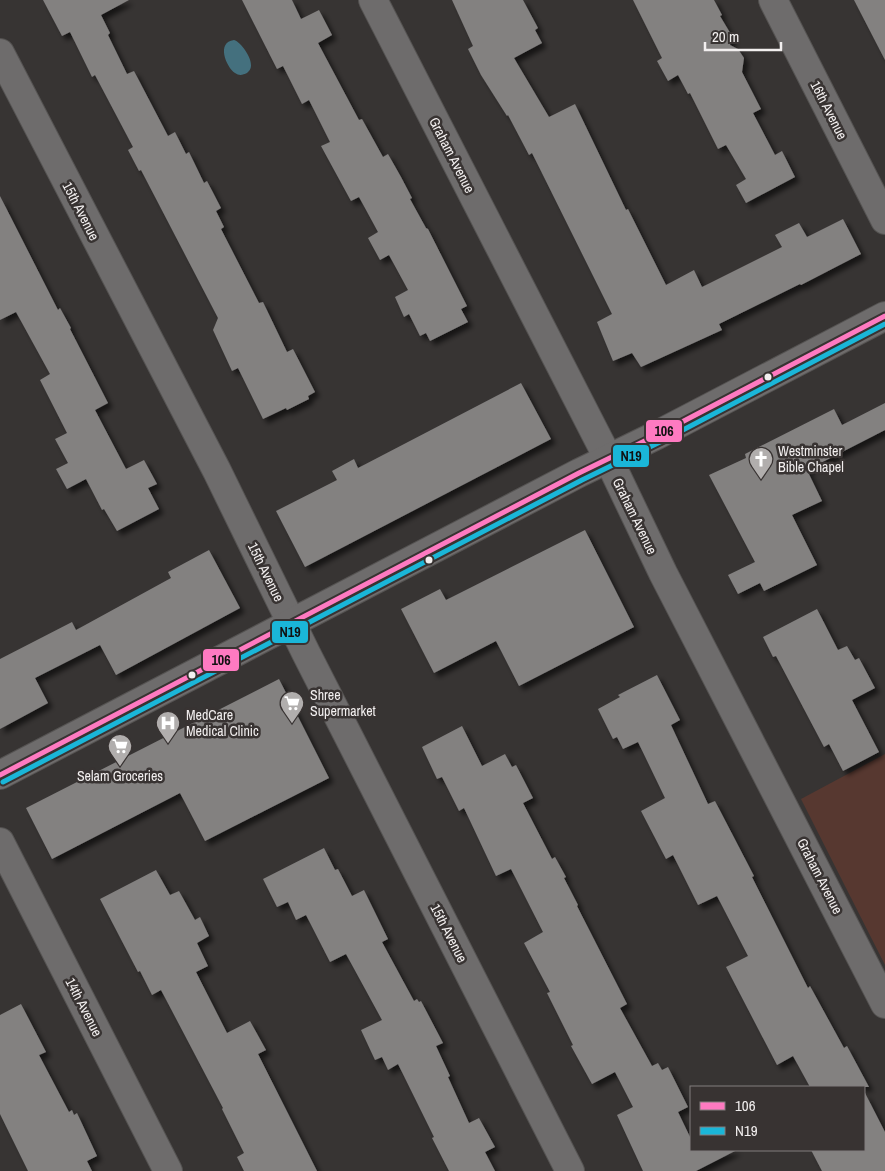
<svg xmlns="http://www.w3.org/2000/svg" width="885" height="1171" font-family="'Archivo Narrow',sans-serif">
	<style>
		.green { fill: #573830 }
		.water { fill: #44707e }
		.building { fill: #838180; filter: url(#shadow) }
		.lines { fill: none; stroke-linecap: round; stroke-linejoin: round }
		.minor-casing { stroke: #555352; stroke-width: 30 }
		.tertiary-casing { stroke: #555352; stroke-width: 30 }
		.minor { stroke: #6e6c6c; stroke-width: 28 }
		.tertiary { stroke: #6e6c6c; stroke-width: 28 }
		.bus-1-casing { stroke: #383332; stroke-width: 9 }
		.bus-2-casing { stroke: #383332; stroke-width: 9 }
		.bus-1 { stroke: #fe7ac1; stroke-width: 5 }
		.bus-2 { stroke: #1ab6d8; stroke-width: 5 }
		.bus-dot { fill: #f2efef; stroke: #383332; stroke-width: 2 }
		.labels { text-anchor: middle; stroke-width: 5; stroke-linejoin: round; paint-order: stroke }
		.street-label { font-size: 14px; fill: #f2efef; stroke: #383332 }
		.poi-label { font-size: 14px; fill: #f2efef; stroke: #383332; text-anchor: start }
		.line-badge { stroke: #383332; stroke-width: 2 }
		.pale-badge-label { font-size: 14px; text-anchor: middle; font-weight: bold; fill: #111 }
	</style>
	<defs>
		<filter id="shadow"><feDropShadow dx="4.5" dy="4.5" stdDeviation="2.5" flood-color="#0009"/></filter>
	</defs>
	<rect width="100%" height="100%" fill="#373433"/>
	<path class="green" d="M885,754V965L801,799Z"/>
	<path class="water" d="M234,40C241,42 252,58 251,66C251,69 249,71 247,73C243,75 239,76 235,73C226,67 216,42 234,40Z"/>
	<g class="building">
		<path d="M43,0H129L101,15L110,33L108,35L127,74L134,71L168,136L175,132L186,154L189,152L204,183L207,181L221,208L216,211L224,227L221,229L259,303L263,302L287,352L293,349L315,392L308,396L309,399L287,410L286,408L263,419L238,368L232,371L213,330L218,318L141,170L139,171L128,150L133,147L95,75L92,77L70,32L62,36Z"/>
		<path d="M242,0H292L301,19L319,10L332,35L318,43L359,120L362,119L383,157L388,154L401,177L412,198L410,199L426,228L428,229L467,306L461,309L468,322L430,341L426,333L420,336L409,314L404,317L395,297L408,290L389,255L380,260L368,238L378,232L359,197L351,201L321,146L330,142L309,100L302,104L283,66L277,69Z"/>
		<path d="M452,0H523L538,28L535,30L542,43L514,58L549,117L575,104L626,210L628,209L666,285L694,270L702,287L782,247L775,235L799,223L807,237L843,219L861,254L801,285L800,284L719,324L722,330L641,367L632,353L613,361L597,322L612,314L532,153L529,155L508,115L507,116L481,75L468,49L473,46Z"/>
		<path d="M633,0H714L722,15L720,16L732,36L730,45L738,49L744,58L742,72L761,109L753,113L775,155L782,151L795,177L746,203L736,185L746,179L726,145L718,149L690,93L688,94L678,75L668,81L657,61L662,58Z"/>
		<path d="M854,0H885V60Z"/>
		<path d="M0,196L58,310L60,308L71,328L70,329L108,403L95,410L126,469L144,460L157,484L148,488L159,509L117,531L104,509L102,510L86,479L67,489L56,469L68,463L55,439L67,433L40,380L50,374L16,312L0,320Z"/>
		<path d="M521,383L551,439L305,567L276,511L337,480L332,471L354,459L358,468Z"/>
		<path d="M885,403V430L807,470L822,501L792,515L817,565L764,591L760,583L738,594L728,575L755,562L709,475L746,458L745,454L834,409L842,425Z"/>
		<path d="M585,530L634,627L519,686L496,641L434,673L401,609L440,589L446,600Z"/>
		<path d="M209,550L240,608L116,675L100,645L35,678L48,703L0,729V659L72,622L76,630L171,578L168,572Z"/>
		<path d="M817,609L838,650L847,646L855,660L859,658L875,688L852,700L879,752L843,771L829,744L824,747L776,656L773,657L763,637Z"/>
		<path d="M657,675L680,720L671,725L708,804L715,801L754,876L752,877L808,988L810,986L844,1048L847,1046L869,1087H810L793,1056L777,1065L726,967L748,956L717,896L698,905L673,855L666,859L641,811L665,798L638,742L623,749L617,737L613,739L598,709L620,697L618,695Z"/>
		<path d="M279,679L329,778L205,841L180,793L52,859L26,808Z"/>
		<path d="M462,726L482,766L505,754L512,767L516,765L533,798L523,803L552,859L555,857L566,877L564,878L578,905L577,906L627,1004L620,1008L652,1066L658,1063L662,1070L668,1067L688,1107L678,1112L691,1139V1150H737L696,1171H643L617,1115L633,1107L615,1072L592,1084L571,1046L573,1045L547,993L550,992L524,943L543,932L511,869L496,876L464,808L459,811L442,777L437,779L422,747Z"/>
		<path d="M324,848L335,870L338,869L352,896L364,890L388,939L382,942L414,1001L417,999L419,1002L421,1001L443,1043L436,1046L450,1076L448,1077L469,1123L479,1118L495,1147L485,1152L495,1171H449L432,1138L434,1137L398,1064L388,1070L382,1057L375,1060L361,1030L382,1020L346,954L330,962L306,915L296,920L288,902L277,907L263,879Z"/>
		<path d="M156,870L170,895L179,891L195,920L200,917L209,936L197,943L208,966L196,972L227,1033L250,1021L266,1050L258,1054L317,1171H244L237,1157L244,1153L222,1109L223,1108L161,990L152,995L140,971L138,972L100,899Z"/>
		<path d="M21,1004L46,1052L39,1055L69,1112L72,1110L74,1115L77,1113L97,1156L87,1161L92,1171H28L0,1114V1015Z"/>
		<path d="M864,1091L885,1132V1171H822L811,1150H864Z"/>
	</g>
	<g class="lines">
		<g class="minor-casing">
			<g id="minor">
				<path d="M373,0L608,458L663,573L885,1004"/>
				<path d="M773,0L885,220"/>
				<path d="M0,53L217,471L306,653L570,1171"/>
				<path d="M0,842L168,1171"/>
			</g>
		</g>
		<g class="tertiary-casing">
			<path id="tertiary" d="M0,775L579,473L657,435L885,316"/>
		</g>
		<use href="#minor" class="minor"/>
		<use href="#tertiary" class="tertiary"/>
		<g class="bus-1-casing">
			<path id="bus-1" d="M0,775L579,473L657,435L885,316"/>
		</g>
		<g class="bus-2-casing">
			<path id="bus-2" d="M3,782L582,480L660,442L885,324"/>
		</g>
		<use href="#bus-1" class="bus-1"/>
		<use href="#bus-2" class="bus-2"/>
	</g>
	<defs>
		<g id="church-pin" transform="scale(1.25)"><path d="M0 17L-7.5 6A9.5 9.5 0 1 1 7.5 6Z" fill="#b1aead" stroke="#383332"/><path d="M-1.2-6h2.4v3.5h3.3v2.4h-3.3V6h-2.4V-.1h-3.3v-2.4h3.3Z" fill="#fff"/></g>
		<g id="supermarket-pin" transform="scale(1.25)"><path d="M0 17L-7.5 6A9.5 9.5 0 1 1 7.5 6Z" fill="#b1aead" stroke="#383332"/><path d="M-6-5.5h2.5l.6 2H6L4.5 2H-2.5L-4.4-4H-6ZM-1.5 3.2a1.3 1.3 0 1 0 .1 0ZM3 3.2a1.3 1.3 0 1 0 .1 0Z" fill="#fff"/></g>
		<g id="hospital-pin" transform="scale(1.25)"><path d="M0 17L-7.5 6A9.5 9.5 0 1 1 7.5 6Z" fill="#b1aead" stroke="#383332"/><path d="M-5-5h3v3.5h4V-5h3V5h-3V1.5h-4V5h-3Z" fill="#fff"/></g>
	</defs>
	<g fill-rule="evenodd">
		<use href="#church-pin" x="761" y="459"/>
		<use href="#supermarket-pin" x="292" y="703"/>
		<use href="#hospital-pin" x="168" y="723"/>
		<use href="#supermarket-pin" x="120" y="746"/>
	</g>
	<g class="bus-dot">
		<circle cx="768" cy="377" r="4.5"/>
		<circle cx="429" cy="560" r="4.5"/>
		<circle cx="192" cy="675" r="4.5"/>
	</g>
	<g class="labels">
		<g class="street-label">
			<text transform="translate(829 110) rotate(63)" y="5">16th Avenue</text>
			<text transform="translate(452 155) rotate(63)" y="5">Graham Avenue</text>
			<text transform="translate(81 211) rotate(63)" y="5">15th Avenue</text>
			<text transform="translate(635 516) rotate(64)" y="5">Graham Avenue</text>
			<text transform="translate(266 572) rotate(64)" y="5">15th Avenue</text>
			<text transform="translate(820 876) rotate(63)" y="5">Graham Avenue</text>
			<text transform="translate(449 933) rotate(63)" y="5">15th Avenue</text>
			<text transform="translate(84 1007) rotate(63)" y="5">14th Avenue</text>
		</g>
		<g class="poi-label">
			<text x="778" y="456">Westminster<tspan x="778" dy="16">Bible Chapel</tspan></text>
			<text x="310" y="700">Shree<tspan x="310" dy="16">Supermarket</tspan></text>
			<text x="186" y="720">MedCare<tspan x="186" dy="16">Medical Clinic</tspan></text>
			<text x="120" y="781" text-anchor="middle">Selam Groceries</text>
		</g>
	</g>
	<g class="line-badge">
		<rect x="645" y="419" width="38" height="24" rx="5" fill="#fe7ac1"/>
		<rect x="612" y="444" width="38" height="24" rx="5" fill="#1ab6d8"/>
		<rect x="271" y="620" width="38" height="24" rx="5" fill="#1ab6d8"/>
		<rect x="202" y="648" width="38" height="24" rx="5" fill="#fe7ac1"/>
	</g>
	<g class="pale-badge-label">
		<text x="664" y="436">106</text>
		<text x="631" y="461">N19</text>
		<text x="290" y="637">N19</text>
		<text x="221" y="665">106</text>
	</g>
	<rect x="690" y="1086" width="175" height="65" fill="#383332" stroke="#827e7e"/>
	<rect x="700" y="1102" width="25" height="8" fill="#fe7ac1" stroke="#827e7e"/>
	<text x="735" y="1111" font-size="15" fill="#f2efef">106</text>
	<rect x="700" y="1127" width="25" height="8" fill="#1ab6d8" stroke="#827e7e"/>
	<text x="735" y="1136" font-size="15" fill="#f2efef">N19</text>
	<path d="M705 42v8h76v-8" fill="none" stroke="#f2efef" stroke-width="2.5"/>
	<text x="712" y="42" font-size="15" fill="#f2efef" stroke="#383332" stroke-width="4" paint-order="stroke">20 m</text>
</svg>
